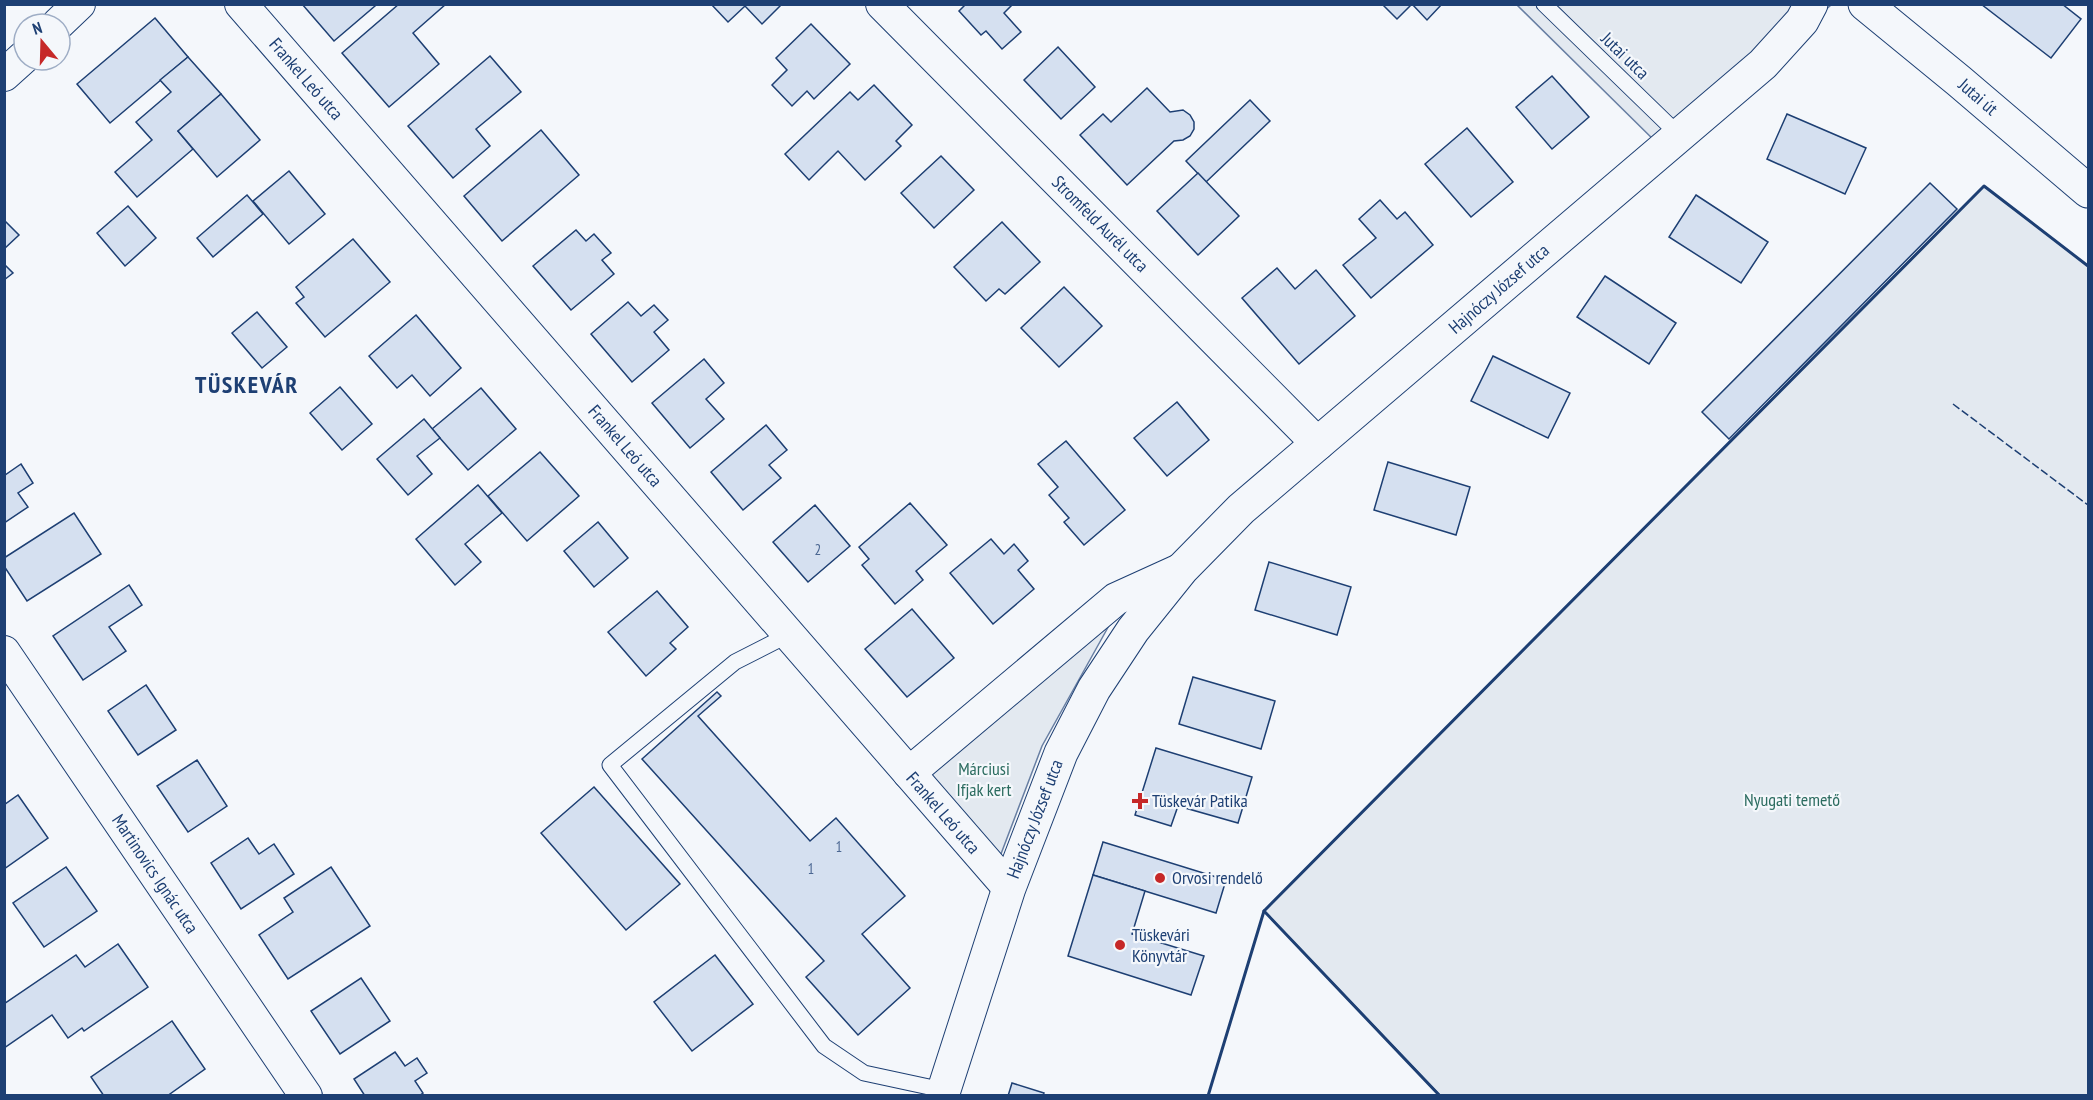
<svg xmlns="http://www.w3.org/2000/svg" width="2093" height="1100" font-family="'PT Sans Narrow',sans-serif">
	<style>
		.green { fill: #e3e9f0; stroke: #687fa3; stroke-width: 1.5 }
		.building { fill: #d5e0f0; stroke: #1d3f73; stroke-width: 1.5 }
		.lines { fill: none; stroke-linecap: round; stroke-linejoin: round }
		.lane-casing { stroke: #1d3f73; stroke-width: 17 }
		.street-casing { stroke: #1d3f73; stroke-width: 34 }
		.secondary-casing { stroke: #1d3f73; stroke-width: 35 }
		.lane { stroke: #f4f7fb; stroke-width: 15 }
		.street { stroke: #f4f7fb; stroke-width: 32 }
		.secondary { stroke: #f4f7fb; stroke-width: 33 }
		.fence { stroke: #1d3f73; stroke-width: 1.5; stroke-dasharray: 8 3; stroke-linecap: butt }
		.wall { stroke: #1d3f73; stroke-width: 3 }
		.poi-dot { fill: #c62828; stroke: #f4f7fb; stroke-width: 2 }
		.labels { text-anchor: middle; stroke-width: 4.5; stroke-linejoin: round; paint-order: stroke }
		.number-label { font-size: 15px; fill: #4b6792 }
		.street-label { font-size: 18px; fill: #1d3f73; stroke: #f4f7fb }
		.park-label { font-size: 18px; fill: #2c6c60; stroke: #f4f7fb }
		.poi-label { font-size: 18px; fill: #1d3f73; stroke: #f4f7fb; text-anchor: start }
		.district-label { font-size: 24px; font-weight: bold; letter-spacing: 1.5px; fill: #1d3f73; stroke: #f4f7fb }
	</style>
	<rect width="100%" height="100%" fill="#f4f7fb"/>
	<g class="green">
		<path d="M1517,5H1831L1663,149Z"/>
		<path d="M1984,186L2088,266V1095H1440L1264,911Z"/>
		<path d="M1116,613L1042,746L996,867L921,775Z"/>
	</g>
	<g class="building">
		<path d="M302,4H373L375,6L334,41Z"/>
		<path d="M399,4H446L413,33L439,64L389,107L342,53Z"/>
		<path d="M711,4H782L762,24L745,6L728,22Z"/>
		<path d="M966,4H1013L1004,13L1021,32L1002,49L986,31L981,35L959,11Z"/>
		<path d="M1386,4H1412L1397,19L1384,6Z"/>
		<path d="M1412,4H1442L1427,20Z"/>
		<path d="M1981,4H2062L2081,19L2051,58Z"/>
		<path d="M155,18L188,57L110,123L77,84Z"/>
		<path d="M811,24L850,64L814,99L807,91L792,106L772,85L787,70L776,58Z"/>
		<path d="M1058,47L1095,87L1061,119L1024,80Z"/>
		<path d="M490,56L521,92L476,129L490,146L453,178L408,126Z"/>
		<path d="M188,57L221,94L178,131L193,149L137,197L115,172L152,140L136,122L171,92L160,80Z"/>
		<path d="M1552,76L1589,117L1552,149L1516,107Z"/>
		<path d="M874,85L912,125L896,141L901,146L865,180L838,151L809,180L785,154L850,92L858,100Z"/>
		<path d="M1147,88L1170,112L1183,110L1190,115L1194,122V129L1190,136L1183,140L1174,141L1127,185L1080,135L1103,114L1111,122Z"/>
		<path d="M221,94L260,140L217,177L178,131Z"/>
		<path d="M1250,100L1270,121L1206,182L1186,161Z"/>
		<path d="M1787,114L1866,148L1845,194L1767,159Z"/>
		<path d="M1467,128L1513,182L1471,217L1425,164Z"/>
		<path d="M541,130L579,175L502,241L464,196Z"/>
		<path d="M941,156L974,190L934,228L901,193Z"/>
		<path d="M289,171L325,214L289,244L253,201Z"/>
		<path d="M1198,173L1239,216L1198,255L1157,211Z"/>
		<path d="M1930,183L1957,209L1729,439L1702,412Z"/>
		<path d="M247,195L263,214L213,257L197,238Z"/>
		<path d="M1696,195L1768,242L1741,283L1669,237Z"/>
		<path d="M1380,200L1397,219L1405,212L1433,245L1371,298L1343,265L1376,238L1359,219Z"/>
		<path d="M128,206L156,238L125,266L97,233Z"/>
		<path d="M4,220L19,235L4,249Z"/>
		<path d="M1002,222L1040,262L1005,294L999,289L986,301L954,267Z"/>
		<path d="M576,230L586,241L594,234L611,253L602,260L614,274L571,310L533,266Z"/>
		<path d="M353,239L390,282L325,337L296,303L304,297L296,287Z"/>
		<path d="M4,264L13,273L4,280Z"/>
		<path d="M1277,268L1295,289L1316,270L1355,316L1299,364L1242,298Z"/>
		<path d="M1605,276L1676,323L1649,364L1577,317Z"/>
		<path d="M1064,287L1102,326L1059,367L1021,328Z"/>
		<path d="M628,302L641,316L654,305L668,320L654,332L669,350L632,382L591,334Z"/>
		<path d="M257,312L287,347L262,368L232,333Z"/>
		<path d="M416,315L461,368L430,396L412,375L397,388L369,356Z"/>
		<path d="M1493,356L1570,393L1548,438L1471,401Z"/>
		<path d="M704,359L724,383L706,399L724,419L690,448L652,403Z"/>
		<path d="M340,387L372,424L342,450L310,413Z"/>
		<path d="M481,388L516,429L468,470L432,429Z"/>
		<path d="M1177,402L1209,440L1167,476L1134,438Z"/>
		<path d="M424,419L440,438L417,456L432,474L408,495L377,459Z"/>
		<path d="M766,425L787,450L769,465L781,478L743,510L711,472Z"/>
		<path d="M1066,441L1125,510L1084,545L1064,522L1069,518L1049,495L1058,487L1038,464Z"/>
		<path d="M540,452L579,496L527,541L488,496Z"/>
		<path d="M1388,462L1470,487L1456,535L1374,510Z"/>
		<path d="M21,464L33,483L18,493L28,507L4,523V474L5,475Z"/>
		<path d="M478,485L502,513L465,544L481,562L455,585L416,539Z"/>
		<path d="M910,503L947,545L916,571L923,580L895,604L862,565L869,559L859,547Z"/>
		<path d="M815,505L850,546L808,582L773,542Z"/>
		<path d="M74,513L101,554L27,601L4,566V558Z"/>
		<path d="M598,522L628,558L594,587L564,551Z"/>
		<path d="M991,539L1004,554L1014,544L1028,561L1018,570L1034,589L993,624L950,573Z"/>
		<path d="M1269,562L1351,587L1337,635L1255,610Z"/>
		<path d="M129,585L142,605L109,627L126,651L83,680L53,636Z"/>
		<path d="M657,591L688,627L670,643L676,649L646,676L608,632Z"/>
		<path d="M912,609L954,658L907,697L865,649Z"/>
		<path d="M1193,677L1275,701L1261,749L1179,724Z"/>
		<path d="M146,685L176,730L138,755L108,711Z"/>
		<path d="M717,692L721,696L698,716L810,841L836,818L905,896L862,934L910,988L858,1035L806,977L824,961L642,759Z"/>
		<path d="M1156,748L1252,777L1238,823L1178,806L1171,826L1135,815Z"/>
		<path d="M197,760L227,806L188,832L157,786Z"/>
		<path d="M594,787L680,884L626,930L541,833Z"/>
		<path d="M18,795L48,838L4,869V805Z"/>
		<path d="M248,838L259,854L274,844L294,874L241,909L211,863Z"/>
		<path d="M1103,842L1226,880L1216,913L1093,875Z"/>
		<path d="M66,867L97,911L44,947L13,903Z"/>
		<path d="M331,867L370,926L288,979L259,935L293,912L284,898Z"/>
		<path d="M1093,875L1145,891L1132,934L1204,956L1191,995L1068,956Z"/>
		<path d="M118,944L148,987L84,1031L82,1028L68,1038L52,1015L4,1048V1004L76,955L85,967Z"/>
		<path d="M715,955L753,1004L692,1051L654,1002Z"/>
		<path d="M361,978L390,1021L340,1054L311,1011Z"/>
		<path d="M172,1021L205,1069L167,1096H104L91,1077Z"/>
		<path d="M395,1052L405,1066L417,1058L427,1073L415,1081L423,1093L419,1096H365L354,1079Z"/>
		<path d="M1012,1083L1044,1093L1043,1096H1008Z"/>
	</g>
	<g class="lines">
		<g class="lane-casing">
			<g id="lane">
				<path d="M1544,4L1679,135"/>
				<path d="M788,635L735,662L610,765L824,1046L864,1073L943,1090"/>
			</g>
		</g>
		<g class="street-casing">
			<g id="street">
				<path d="M241,4L1009,888"/>
				<path d="M882,4L1318,444"/>
				<path d="M58,24L79,4"/>
				<path d="M4,75L24,57"/>
				<path d="M4,652L306,1096"/>
				<path d="M909,773L1116,599L1182,569"/>
			</g>
		</g>
		<g class="secondary-casing">
			<g id="secondary">
				<path d="M1865,4L1959,81L2088,191"/>
				<path d="M942,1096L1009,888L1061,753L1094,689L1133,630L1182,569L1241,509L1763,64L1802,21L1811,4"/>
			</g>
		</g>
		<use href="#lane" class="lane"/>
		<use href="#street" class="street"/>
		<use href="#secondary" class="secondary"/>
		<path class="fence" d="M1953,404L2088,505"/>
		<g class="wall">
			<path d="M1208,1096L1264,911"/>
			<path d="M1440,1096L1264,911L1984,186L2088,266"/>
		</g>
	</g>
	<g class="poi-dot">
		<path d="M1137 792h6v6h6v6h-6v6h-6v-6h-6v-6h6z"/>
		<circle cx="1160" cy="878" r="6"/>
		<circle cx="1120" cy="945" r="6"/>
	</g>
	<g class="labels">
		<g class="number-label">
			<text x="818" y="555">2</text>
			<text x="839" y="852">1</text>
			<text x="811" y="874">1</text>
		</g>
		<g class="street-label">
			<text transform="translate(1625 56) rotate(44)" y="6">Jutai utca</text>
			<text transform="translate(306 79) rotate(49)" y="6">Frankel Leó utca</text>
			<text transform="translate(1978 97) rotate(41)" y="6">Jutai út</text>
			<text transform="translate(1100 224) rotate(45)" y="6">Stromfeld Aurél utca</text>
			<text transform="translate(1499 289) rotate(-41)" y="6">Hajnóczy József utca</text>
			<text transform="translate(625 446) rotate(49)" y="6">Frankel Leó utca</text>
			<text transform="translate(943 813) rotate(49)" y="6">Frankel Leó utca</text>
			<text transform="translate(1035 819) rotate(-69)" y="6">Hajnóczy József utca</text>
			<text transform="translate(155 874) rotate(56)" y="6">Martinovics Ignác utca</text>
		</g>
		<g class="park-label">
			<text x="984" y="775">Márciusi<tspan x="984" dy="21">Ifjak kert</tspan></text>
			<text x="1792" y="806">Nyugati temető</text>
		</g>
		<g class="poi-label">
			<text x="1152" y="807">Tüskevár Patika</text>
			<text x="1172" y="884">Orvosi rendelő</text>
			<text x="1132" y="941">Tüskevári<tspan x="1132" dy="21">Könyvtár</tspan></text>
		</g>
		<g class="district-label">
			<text x="247" y="393">TÜSKEVÁR</text>
		</g>
	</g>
	<rect width="2093" height="1100" fill="none" stroke="#1d3f73" stroke-width="12"/>
	<g transform="translate(42 42) rotate(341)"><circle r="28" fill="#f4f7fb" stroke="#9eadc5" stroke-width="1.5"/>
	<path d="M0-4.5L10 22L0 15L-10 22Z" fill="#c62828"/>
	<text y="-9" font-size="16" font-weight="bold" text-anchor="middle" fill="#1d3f73">N</text>
	</g>
</svg>
